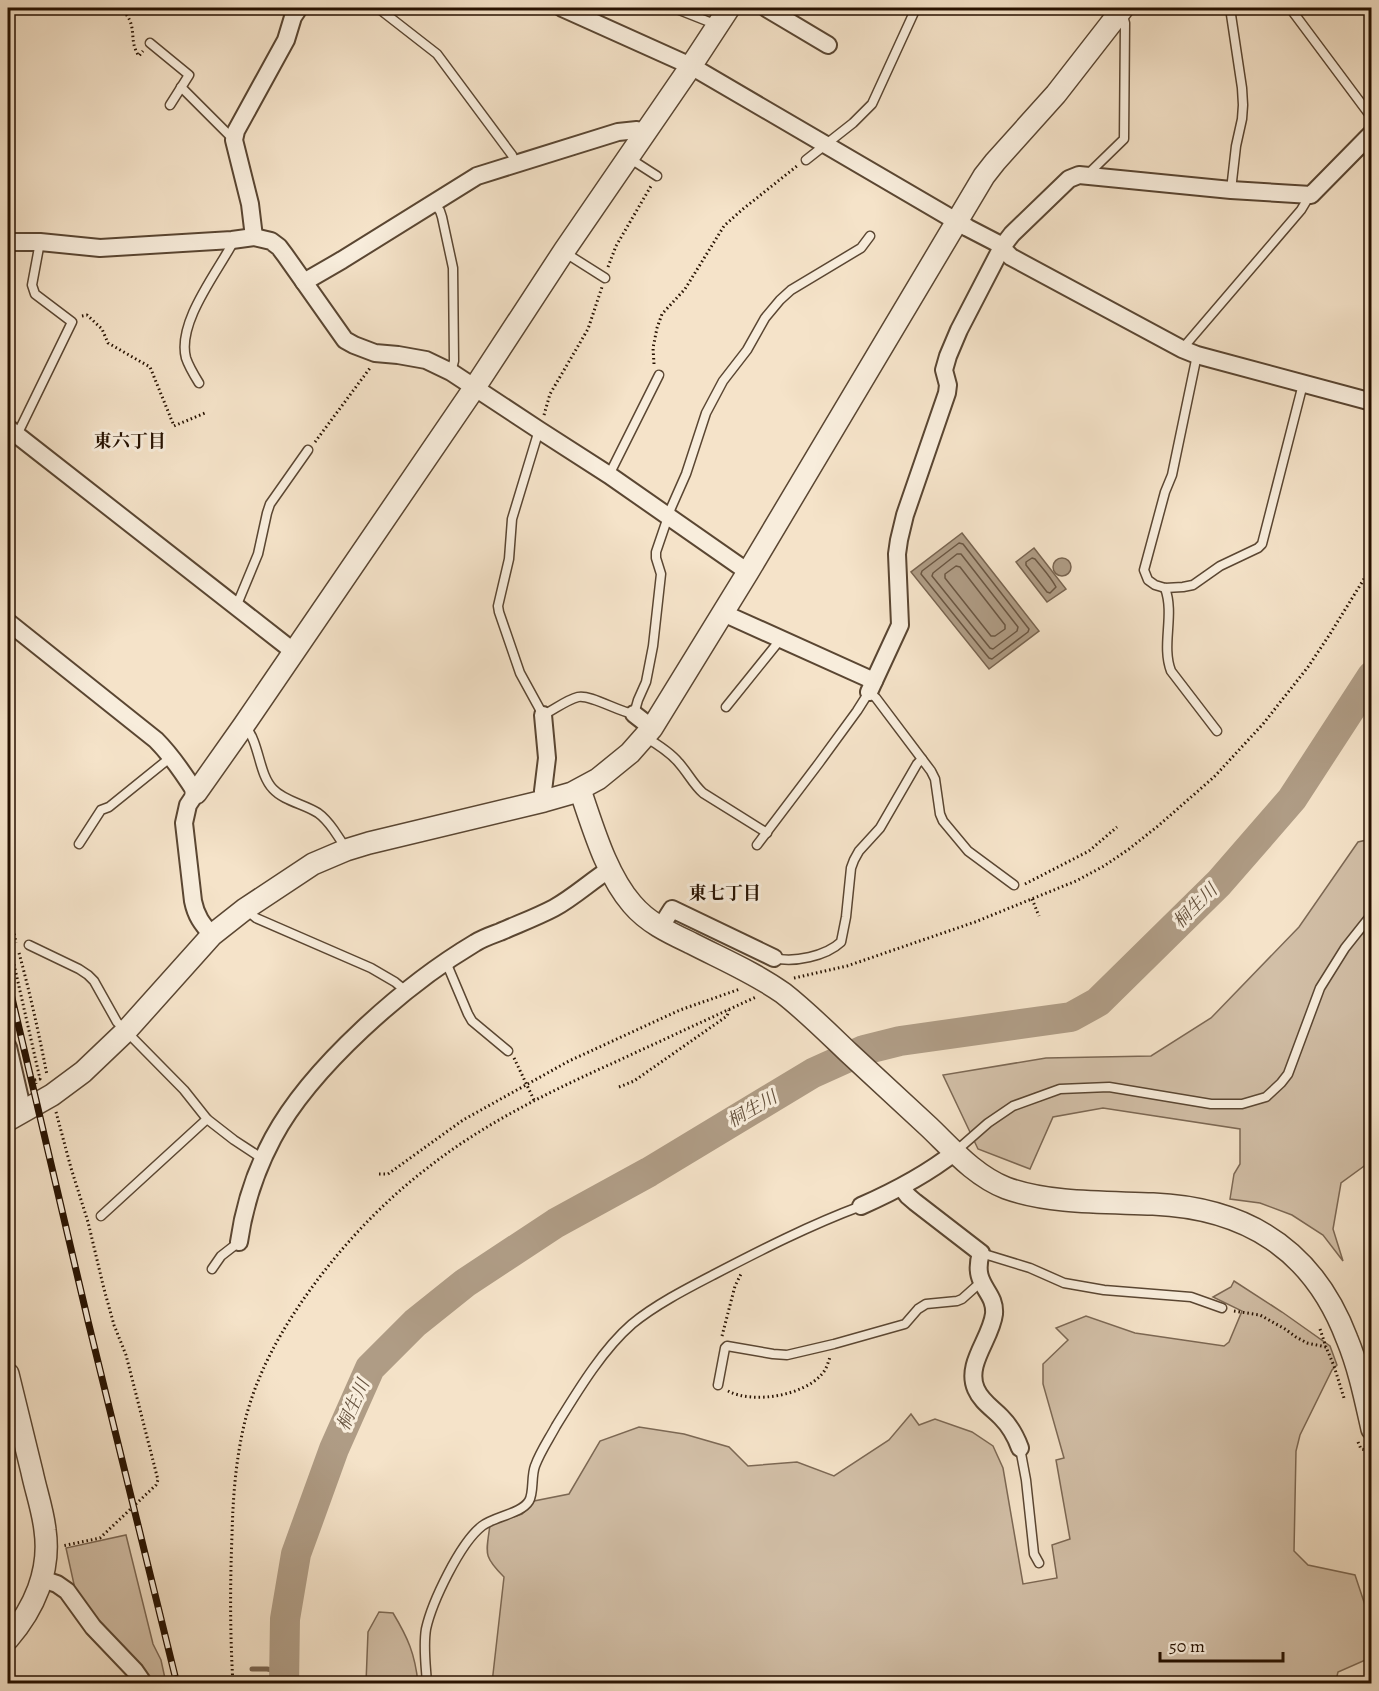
<svg xmlns="http://www.w3.org/2000/svg" width="1379" height="1691" font-family="Alegreya,'Noto Serif JP',serif">
	<style>
		.green { fill: #d2bfa7; stroke: #7c6854; stroke-width: 1.5 }
		.water { fill: #af9c85; stroke: #786450; stroke-width: 1.5 }
		.lines { fill: none; stroke-linecap: round; stroke-linejoin: round }
		.shore { stroke: #6a5642; stroke-width: 1.5 }
		.stream { stroke: #786450; stroke-width: 5 }
		.river { stroke: #af9c85; stroke-width: 30 }
		.service-casing { stroke: #5a4632; stroke-width: 11 }
		.minor-casing { stroke: #5a4632; stroke-width: 20 }
		.tertiary-casing { stroke: #5a4632; stroke-width: 24 }
		.path { stroke: #261100; stroke-width: 3; stroke-dasharray: 1.5 3; stroke-linecap: butt }
		.service { stroke: #f8eddc; stroke-width: 8 }
		.minor { stroke: #f8eddc; stroke-width: 16 }
		.tertiary { stroke: #f8eddc; stroke-width: 21 }
		.rail-casing { stroke: #261100; stroke-width: 7 }
		.rail { stroke: #f8eddc; stroke-width: 4.5; stroke-dasharray: 14; stroke-linecap: butt }
		.labels { text-anchor: middle; stroke-width: 6; stroke-linejoin: round; paint-order: stroke }
		.neighbourhood-label { font-size: 18px; font-weight: bold; fill: #261100; stroke: #f8eddc }
		.water-label { font-size: 18px; font-style: italic; fill: #64503c; stroke: #f8eddc }
	</style>
	<rect width="100%" height="100%" fill="#f5e3c9"/>
	<filter id="stains"><feTurbulence type="fractalNoise" baseFrequency=".00333" numOctaves="4"/><feColorMatrix values="0 0 0 0 .2 0 0 0 0 .09 0 0 0 0 .02 0 0 0 .5 -.17"/></filter>
	<radialGradient id="worn" r=".72"><stop offset=".6" stop-color="#630" stop-opacity="0"/><stop offset="1" stop-color="#630" stop-opacity=".3"/></radialGradient>
	<g class="green">
		<path d="M1371,839V1164H1367L1341,1183L1333,1229L1343,1261L1323,1235L1292,1215L1260,1203L1230,1199L1234,1174L1240,1164V1129L1103,1108L1053,1117L1030,1169L978,1149L943,1075L1046,1058L1151,1056L1211,1018L1299,927L1358,842Z"/>
		<path d="M1234,1281L1282,1312L1330,1346L1337,1365L1332,1370L1300,1435L1296,1451L1294,1551L1308,1565L1355,1575L1370,1620V1658L1338,1672L1335,1684L492,1683L504,1577C483,1556 486,1554 490,1525L522,1514L534,1501L569,1494L600,1441L639,1427L684,1434L729,1447L748,1466L797,1462L834,1476L889,1440L911,1414L919,1425L935,1419L972,1432L993,1446L1003,1468L1023,1584L1057,1578L1052,1545L1070,1539L1056,1460L1064,1458L1043,1384V1364L1068,1340L1056,1328L1086,1316L1135,1333L1224,1346L1229,1342L1242,1311L1213,1297L1231,1287Z"/>
		<path d="M126,1535L153,1644L161,1660L166,1683H151L94,1620L75,1589L66,1548Z"/>
		<path d="M379,1612L393,1613C408,1638 415,1654 418,1683H366L368,1632Z"/>
	</g>
	<g class="water">
		<path d="M962,533L1039,631L989,669L911,572Z"/>
		<path d="M1034,548L1066,589L1047,602L1016,562Z"/>
		<circle cx="1062" cy="567" r="9"/>
	</g>
	<g class="lines">
		<g class="shore">
			<path d="M959,543L963,544L1029,629L1028,632L992,659L989,658L921,574L922,571Z"/>
			<path d="M957,554H961L1018,627L1017,631L993,649L990,648L932,576L933,573Z"/>
			<path d="M1032,558L1035,559C1043,569 1050,576 1056,587L1050,593L1047,592L1026,565V562Z"/>
			<path d="M956,566L960,567L1005,625V629L995,636H991L945,578V574Z"/>
		</g>
		<path class="stream" d="M252,1669H267L283,1672"/>
		<path class="river" d="M284,1684L285,1619L296,1554L334,1449L370,1368L415,1323L465,1283L556,1223L649,1172L813,1073L864,1050L900,1041L1071,1017L1098,1002L1219,883L1292,799L1372,676"/>
		<g class="service-casing">
			<g id="service">
				<path d="M378,8L437,54L512,155L516,165"/>
				<path d="M674,8L717,25"/>
				<path d="M1230,8L1242,88L1243,105L1242,119L1236,146L1231,190"/>
				<path d="M1290,8L1372,118"/>
				<path d="M150,43L189,75L170,105"/>
				<path d="M181,87L234,140"/>
				<path d="M629,158L657,176"/>
				<path d="M806,160L853,123L872,104L916,8"/>
				<path d="M1086,176L1124,139L1125,23L1122,13"/>
				<path d="M434,203L440,211L442,217L453,268L454,361L451,372"/>
				<path d="M564,252L605,278"/>
				<path d="M1182,349L1301,210L1310,195"/>
				<path d="M1197,355L1172,475L1165,492L1144,570L1148,580L1155,585L1165,588L1183,587L1193,585L1220,566L1258,548L1262,544L1303,384"/>
				<path d="M199,383C194,375 189,367 186,358C177,324 215,275 231,246L232,240"/>
				<path d="M539,430L512,519L509,559L498,606L499,612L520,673L543,715C554,710 566,700 578,697C590,694 619,712 634,714L638,700L646,682L653,646L661,574L656,558V552L671,508L686,474L706,413L723,381L747,350L765,318L780,300L791,290L861,248L870,236"/>
				<path d="M17,435L72,322L35,294L32,285L40,242"/>
				<path d="M609,475L659,375"/>
				<path d="M1165,588C1175,615 1161,645 1171,671L1217,731"/>
				<path d="M236,607L258,554L267,513L270,504L308,450"/>
				<path d="M726,707L780,640"/>
				<path d="M245,726C260,743 258,773 273,789C284,801 304,804 318,813C328,820 340,838 346,850"/>
				<path d="M645,737C657,744 670,752 679,763C688,773 693,784 703,793L767,833"/>
				<path d="M79,844L101,810L109,807L171,757"/>
				<path d="M757,845L819,763L857,711L869,692L876,698L931,771L935,779L940,814L943,821L968,851L1014,885"/>
				<path d="M245,909L256,918L371,968L395,982L407,992"/>
				<path d="M29,945L79,969L88,975L94,981L117,1022L184,1090L207,1119L234,1140L263,1159"/>
				<path d="M774,958C794,963 826,956 841,942L846,917L851,868L854,860L859,851L880,828L917,764L922,759"/>
				<path d="M446,962L468,1014L472,1021L508,1051"/>
				<path d="M956,1151L988,1123L1013,1106L1060,1089L1109,1087L1211,1104H1242L1266,1097L1281,1083L1288,1074L1320,988L1345,948L1372,914"/>
				<path d="M101,1216L207,1119"/>
				<path d="M981,1253L1030,1268L1064,1283L1104,1290L1191,1297L1222,1308"/>
				<path d="M212,1269L221,1256L239,1242"/>
				<path d="M718,1385L725,1348L727,1346L773,1354L787,1355L834,1344L905,1324L918,1309L926,1304L957,1301L962,1299L981,1282"/>
				<path d="M1020,1448L1026,1480L1034,1554L1039,1563"/>
				<path d="M427,1684C426,1666 423,1647 426,1629C432,1602 460,1543 482,1526C495,1516 521,1514 529,1501C534,1493 531,1476 535,1466C540,1452 549,1439 556,1426C577,1392 602,1350 632,1324C655,1305 686,1289 713,1275C761,1250 810,1225 861,1206"/>
			</g>
		</g>
		<g class="minor-casing">
			<g id="minor">
				<path d="M562,8L691,66L968,228L997,243L1011,257L1182,349L1197,355L1372,402"/>
				<path d="M766,8L828,45"/>
				<path d="M254,237L250,204L234,140L236,131L286,40L293,17L299,8"/>
				<path d="M8,242H40L100,248L232,240L254,237L271,241L279,247L285,255L345,340L354,345L375,353L398,355L426,360L451,372L539,430L609,475L748,572"/>
				<path d="M304,282L342,260L477,176L618,132L637,130L646,133"/>
				<path d="M8,428L293,651"/>
				<path d="M723,613L874,681"/>
				<path d="M8,622L156,740C172,756 184,774 196,793L188,805L184,823L193,901C196,916 202,924 212,935"/>
				<path d="M869,692L900,625L897,554L899,540L905,515L947,393L948,385L944,370L948,356L959,330L1002,247L1012,234L1069,179L1079,175L1231,190L1311,195L1372,133"/>
				<path d="M634,714L652,728"/>
				<path d="M543,715L547,758L543,791L544,801"/>
				<path d="M660,928L672,909L774,958"/>
				<path d="M8,1047L23,1112"/>
				<path d="M902,1188L908,1196L915,1202L981,1253C971,1286 996,1290 994,1314C991,1339 965,1364 976,1389C981,1401 992,1408 1001,1417C1010,1426 1016,1437 1020,1448"/>
				<path d="M861,1206C895,1191 926,1175 955,1152"/>
				<path d="M239,1242C244,1206 256,1170 273,1138C311,1067 406,984 475,943C483,938 492,935 500,932C518,924 537,917 554,908C574,897 591,881 610,869"/>
				<path d="M42,1579L57,1584L67,1591L93,1627L135,1671L144,1684"/>
			</g>
		</g>
		<g class="tertiary-casing">
			<g id="tertiary">
				<path d="M580,790C593,827 606,874 632,904C648,923 670,933 691,943C722,959 755,973 783,993C806,1011 827,1032 848,1052C875,1077 902,1102 929,1127C952,1149 975,1176 1006,1188C1050,1204 1106,1202 1153,1204C1246,1208 1313,1249 1347,1339C1359,1368 1365,1398 1372,1429"/>
				<path d="M196,793L244,725L475,387L564,251L691,66L729,8"/>
				<path d="M8,1120L52,1095L83,1072L126,1031L212,935L245,909L313,864L346,850L369,843L544,801L572,793L598,779L630,753L652,728L748,572L984,176L995,162L1056,94L1123,8"/>
				<path d="M8,1374C16,1407 24,1439 32,1472C36,1491 43,1511 45,1530C51,1571 34,1609 8,1639"/>
			</g>
		</g>
		<g class="path">
			<path d="M120,8C140,25 127,39 139,56L143,51"/>
			<path d="M608,267L616,246L651,186"/>
			<path d="M82,316L87,315L102,329L108,343L150,367L174,426L205,413"/>
			<path d="M654,364L653,348L657,328L662,314L685,289L724,226L743,209L797,166"/>
			<path d="M544,415L550,394L588,329L602,287"/>
			<path d="M315,442L370,368"/>
			<path d="M1025,884L1089,851L1117,827"/>
			<path d="M1032,899L1039,916"/>
			<path d="M8,903L16,943"/>
			<path d="M8,938L40,1079L35,1080L36,1084"/>
			<path d="M19,953C30,993 39,1034 47,1075"/>
			<path d="M794,978L847,966L975,922L1076,881L1104,866L1129,849L1158,826L1214,777L1263,724L1308,667L1330,634L1372,566"/>
			<path d="M514,1058L534,1100"/>
			<path d="M619,1087L634,1081L727,1016L729,1010"/>
			<path d="M56,1112L71,1168L88,1222L104,1289L114,1325L126,1355L158,1480L156,1485L100,1538L62,1546"/>
			<path d="M379,1174H388L463,1120L569,1061L680,1010L740,989"/>
			<path d="M1234,1311L1260,1315L1285,1329L1296,1337L1307,1343L1326,1347L1334,1366L1344,1398"/>
			<path d="M1320,1329L1326,1347"/>
			<path d="M722,1336L735,1286L741,1274"/>
			<path d="M728,1391C753,1404 803,1396 822,1374C826,1370 828,1363 830,1357"/>
			<path d="M1358,1442L1361,1449L1366,1450"/>
			<path d="M233,1684C230,1634 230,1585 232,1535C233,1495 236,1456 246,1417C260,1364 289,1317 322,1274C353,1234 389,1197 430,1166C485,1123 549,1092 613,1063C661,1041 708,1019 756,997"/>
		</g>
		<use href="#service" class="service"/>
		<use href="#minor" class="minor"/>
		<use href="#tertiary" class="tertiary"/>
		<g class="rail-casing">
			<path id="rail" d="M8,981L88,1321L177,1684"/>
		</g>
		<use href="#rail" class="rail"/>
	</g>
	<g class="labels">
		<g class="neighbourhood-label">
			<text x="130" y="447">東六丁目</text>
			<text x="725" y="899">東七丁目</text>
		</g>
		<g class="water-label">
			<text transform="translate(1195 906) rotate(-45)" y="6">桐生川</text>
			<text transform="translate(752 1109) rotate(-30)" y="6">桐生川</text>
			<text transform="translate(353 1405) rotate(-66)" y="6">桐生川</text>
		</g>
	</g>
	<rect width="1379" height="1691" fill="none" stroke="#f5e3c9" stroke-width="30"/>
	<rect x="9" y="9" width="1361" height="1673" fill="none" stroke="#261100" stroke-width="3"/>
	<rect x="15" y="15" width="1349" height="1661" fill="none" stroke="#261100" stroke-width="1.5"/>
	<path d="M1160 1652v9h123v-9" fill="none" stroke="#261100" stroke-width="3"/>
	<text x="1169" y="1652" font-size="18" fill="#261100" stroke="#f8eddc" stroke-width="4.5" paint-order="stroke">50 m</text>
	<rect width="100%" height="100%" filter="url(#stains)"/>
	<rect width="100%" height="100%" fill="url(#worn)"/>
</svg>
